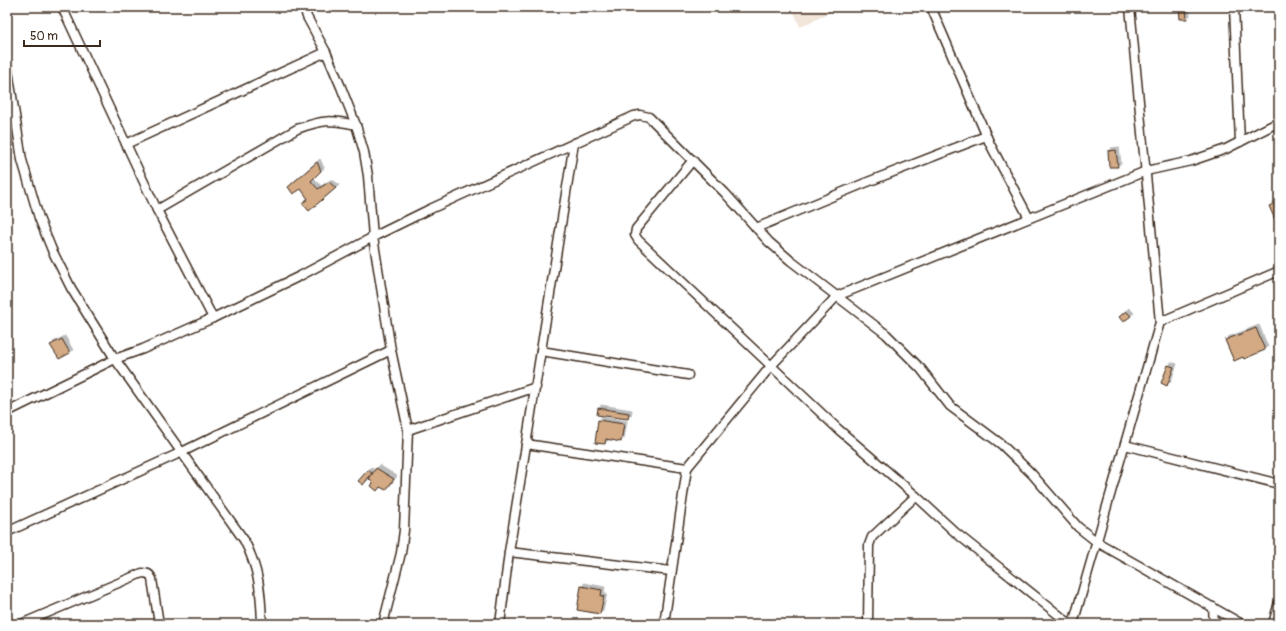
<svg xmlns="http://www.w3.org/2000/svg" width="1286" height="631" font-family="Pangolin,sans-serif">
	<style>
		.built { fill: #f2e6da }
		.building { fill: #d3aa84; stroke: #3b2a1e; filter: url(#shadow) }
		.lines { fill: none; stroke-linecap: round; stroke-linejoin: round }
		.street-casing { stroke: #3b2a1e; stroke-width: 11 }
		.street { stroke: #fff; stroke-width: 8 }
	</style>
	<defs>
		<filter id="shadow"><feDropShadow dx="3" dy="-3" stdDeviation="0" flood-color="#0004"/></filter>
	</defs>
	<rect width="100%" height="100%" fill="#fff"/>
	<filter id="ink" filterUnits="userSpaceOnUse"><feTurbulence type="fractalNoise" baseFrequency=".025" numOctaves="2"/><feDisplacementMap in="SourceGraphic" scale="8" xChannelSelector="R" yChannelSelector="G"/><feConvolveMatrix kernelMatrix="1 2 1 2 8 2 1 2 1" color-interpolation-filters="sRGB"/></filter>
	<g filter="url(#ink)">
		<path class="built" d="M792,7H842L800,27Z"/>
		<g class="building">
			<path d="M1179,7H1186L1187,19H1180Z"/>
			<path d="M1116,150L1118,167H1109L1108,151Z"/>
			<path d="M317,162L321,171L311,181L318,189L329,182L336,188L309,211L302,203L308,199L301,189L293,194L288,187Z"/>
			<path d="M1279,201V220L1276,222L1269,206Z"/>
			<path d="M1126,311L1131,316L1123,322L1119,317Z"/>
			<path d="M1256,328L1265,350L1244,359L1243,357L1234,361L1225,340Z"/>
			<path d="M62,339L70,353L59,359L50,345Z"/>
			<path d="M1168,365L1174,367L1167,386L1161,383Z"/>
			<path d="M598,408L629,413L628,419L597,415Z"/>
			<path d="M598,420L624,424L621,442L606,439L605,444L595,443Z"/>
			<path d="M376,468L394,479L386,490L380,487L377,491L371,486L373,483L369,479Z"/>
			<path d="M368,470L372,473L363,485L358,481Z"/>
			<path d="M581,586L602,590L601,596H604L600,614L577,610Z"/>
		</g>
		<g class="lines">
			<g class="street-casing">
				<g id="street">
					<path d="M62,7L157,210L213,318"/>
					<path d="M304,7L307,17L326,52L341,87L356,125L364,152L368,176L373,237L391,350L408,430L404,530L401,553L383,624"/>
					<path d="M931,7L990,144L1029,218"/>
					<path d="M1234,7L1240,142"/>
					<path d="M7,64L22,160L39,218L52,250L71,288L115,359L244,540C259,569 261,592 262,624"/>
					<path d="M126,144L326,52"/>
					<path d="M693,160L636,229L635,235L638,240L838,429L916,496L956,533L1070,624"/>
					<path d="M157,210L297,129C322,120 331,119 356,125"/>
					<path d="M756,228L865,183L986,136"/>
					<path d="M1160,322L1279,271"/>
					<path d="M541,351L688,375"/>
					<path d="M7,412L115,359L143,349L213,318L300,276L373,237L428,210L634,116L640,115L649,117L725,193L769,242L791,261L886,334L921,369L950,406L1001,444L1032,474L1078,527L1097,542L1242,624"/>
					<path d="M408,430L536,387"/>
					<path d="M526,444L687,468L771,366L837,296L1146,171L1191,161L1226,149L1279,122"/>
					<path d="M1125,445L1279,484"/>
					<path d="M7,532L182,452L391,350"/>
					<path d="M509,552L671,571"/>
					<path d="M1213,607L1214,624"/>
					<path d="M21,624L142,573C148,573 150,574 152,579L159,624"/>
					<path d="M500,624L509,552L574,143"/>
					<path d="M664,624L687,468"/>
					<path d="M868,624L869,545L872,537L916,496"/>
					<path d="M1073,624L1160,322L1130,7"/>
					<path d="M1273,624L1279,602"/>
				</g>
			</g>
			<use href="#street" class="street"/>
		</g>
	</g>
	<rect width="1286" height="631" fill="none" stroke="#fff" stroke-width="24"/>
	<rect x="12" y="12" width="1262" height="607" fill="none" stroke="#3b2a1e" stroke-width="1.5" filter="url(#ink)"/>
	<path d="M24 40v6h76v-6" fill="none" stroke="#3b2a1e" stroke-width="2"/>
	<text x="30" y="40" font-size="12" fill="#3b2a1e" stroke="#ffffff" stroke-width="3" paint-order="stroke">50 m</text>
</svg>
